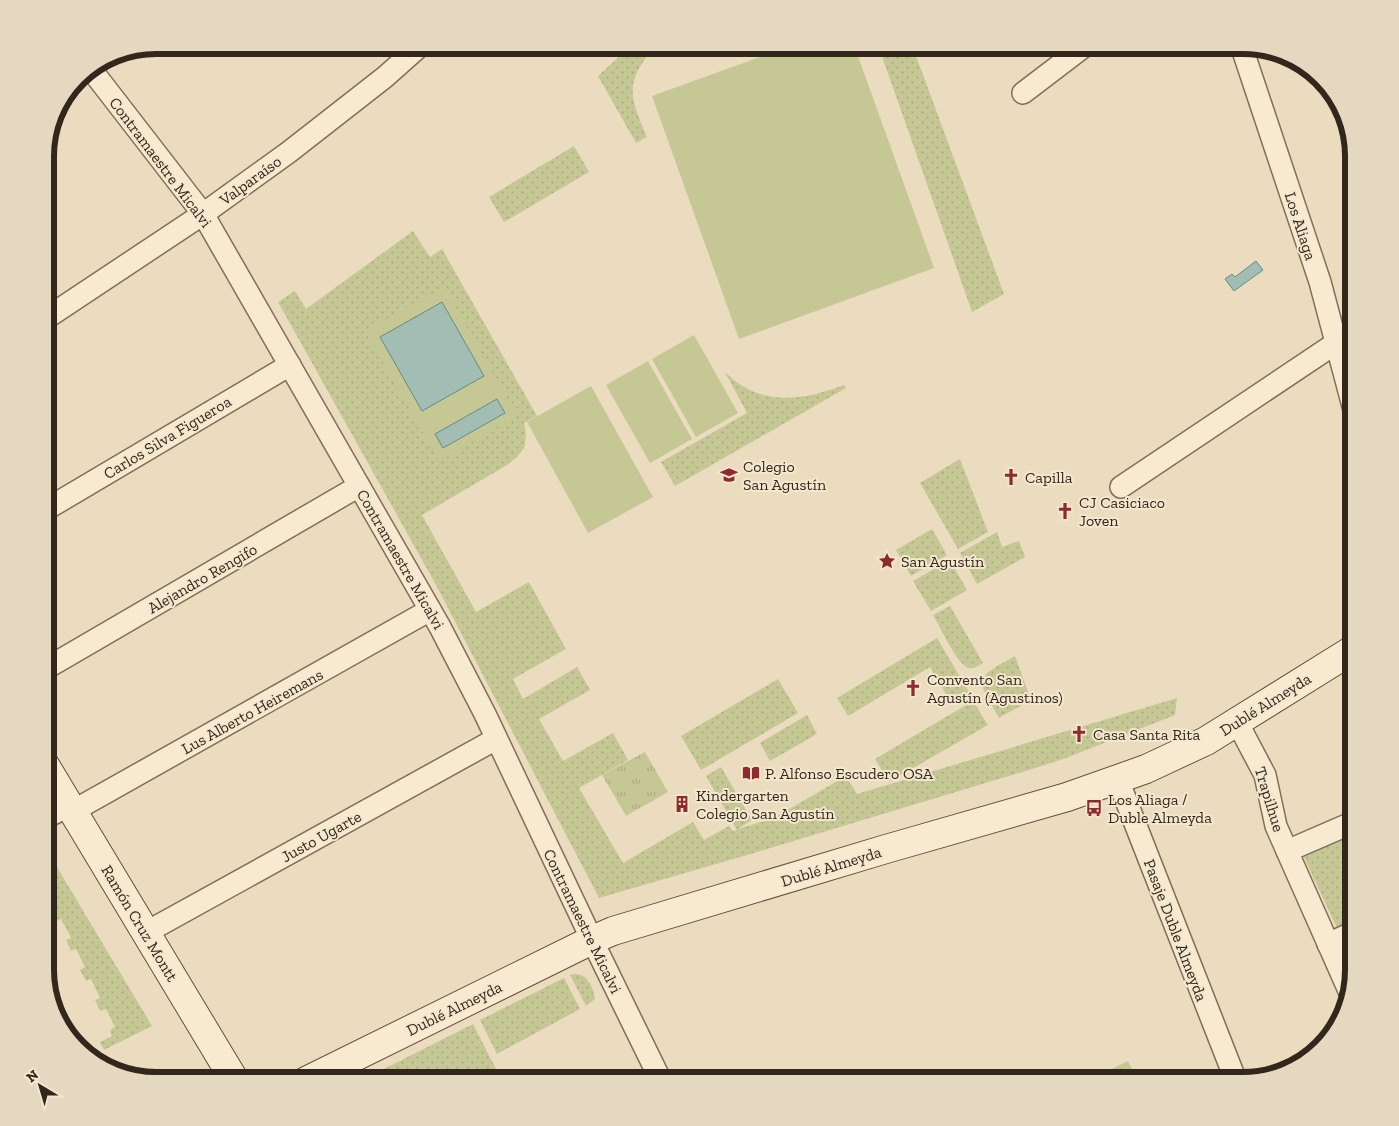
<svg xmlns="http://www.w3.org/2000/svg" width="1399" height="1126" font-family="'Zilla Slab',serif">
	<style>
		.grass { fill: url(#grass-dots) }
		.park { fill: url(#park-tufts) }
		.pitch { fill: #c5c894 }
		.water { fill: #a2bdb4; stroke: #6a8a81 }
		.lines { fill: none; stroke-linecap: round; stroke-linejoin: round }
		.street-casing { stroke: #836d58; stroke-width: 24 }
		.secondary-casing { stroke: #654e3c; stroke-width: 30 }
		.street { stroke: #f7ead1; stroke-width: 21 }
		.secondary { stroke: #f7ead1; stroke-width: 28 }
		.labels { text-anchor: middle; stroke-width: 4; stroke-linejoin: round; paint-order: stroke }
		.street-label { font-size: 16px; fill: #33261c; stroke: #f3e7ce }
		.poi-label { font-size: 16px; fill: #33261c; stroke: #f3e7ce; text-anchor: start }
		.rim { fill: none; stroke: #33261c; stroke-width: 6 }
	</style>
	<defs>
		<pattern id="grass-dots" width="8" height="8" patternUnits="userSpaceOnUse" patternTransform="scale(1.25)"><rect width="8" height="8" fill="#c5c894"/><path d="M2 2h.1M6 6h.1" fill="none" stroke="#aaac7f" stroke-width="1.8" stroke-linecap="round"/></pattern>
		<pattern id="park-tufts" width="24" height="20" patternUnits="userSpaceOnUse" patternTransform="scale(1.25)"><rect width="24" height="20" fill="#c5c894"/><path d="M3 7l-1-3M5 7V3M7 7l1-3M15 17l-1-3M17 17v-4M19 17l1-3" fill="none" stroke="#aaac7f"/></pattern>
	</defs>
	<rect width="100%" height="100%" fill="#ebdcbf"/>
	<g class="grass">
		<path d="M632,45H656C624,83 629,94 647,137L636,143L598,76Z"/>
		<path d="M878,45H912L1004,294L972,312Z"/>
		<path d="M574,146L589,172L504,222L489,197Z"/>
		<path d="M413,231L430,257L442,249L537,416L524,423L526,434L525,443L524,448L517,457L507,465L422,515L476,612L529,582L566,649L513,679L523,699L577,667L590,690L539,719L563,761L613,733L628,760L579,788L623,863L693,822L704,840L729,826L733,831L737,830L706,776L721,767L752,820L738,829L772,819L846,776L857,794L1177,698L1175,715L1066,758L1029,770L747,855L599,898L436,585L278,302L295,291L306,309Z"/>
		<path d="M725,372C760,407 802,401 844,385L846,388L675,486L661,462L747,413Z"/>
		<path d="M960,459L988,532L958,549L920,483Z"/>
		<path d="M932,529L947,555L911,576L896,550Z"/>
		<path d="M997,532L1002,547L1019,541L1025,557L977,584L960,553Z"/>
		<path d="M950,560L967,590L931,611L913,581Z"/>
		<path d="M950,606L983,663C978,666 974,669 969,668C957,665 940,626 933,615Z"/>
		<path d="M937,638L969,692L951,703L930,667L848,716L837,698Z"/>
		<path d="M1015,656L1031,700L999,718C975,677 974,679 1015,656Z"/>
		<path d="M778,679L798,713L701,770L681,736Z"/>
		<path d="M973,701L988,725L889,782L875,759Z"/>
		<path d="M807,715L817,734L770,761L760,743Z"/>
		<path d="M1354,831V920L1337,928L1303,855Z"/>
		<path d="M45,847L152,1026L104,1050L100,1042L112,1036L110,1030L115,1027L106,1009L100,1011L95,1000L100,998L91,979L86,981L80,970L85,967L76,949L71,951L66,940L71,938L61,919L56,921L52,912L56,909L47,890L45,891Z"/>
		<path d="M574,974C587,973 593,987 595,999L586,1006L570,975Z"/>
		<path d="M564,978L580,1009L497,1054L480,1020Z"/>
		<path d="M473,1024L502,1081H438L434,1074L420,1081H360Z"/>
	</g>
	<path class="park" d="M645,752L668,792L626,816L602,775Z"/>
	<g class="pitch">
		<path d="M793,45H854L934,268L739,339L652,96Z"/>
		<path d="M444,287L517,416L439,461L365,331Z"/>
		<path d="M694,335L738,413L696,437L652,359Z"/>
		<path d="M648,361L692,439L650,463L606,385Z"/>
		<path d="M591,386L653,497L588,533L527,422Z"/>
		<path d="M1128,1061L1138,1081H1087Z"/>
	</g>
	<g class="water">
		<path d="M1256,261L1263,270L1234,291L1225,279L1232,274L1235,277Z"/>
		<path d="M442,302L484,376L422,411L380,337Z"/>
		<path d="M497,399L505,413L443,448L435,434Z"/>
	</g>
	<g class="lines">
		<g class="street-casing">
			<g id="street">
				<path d="M1241,45L1320,282L1354,410"/>
				<path d="M90,68L203,214L440,627L485,714L592,940L661,1081"/>
				<path d="M1023,93L1086,45"/>
				<path d="M45,319L203,214L289,152L385,77L421,45"/>
				<path d="M1121,487L1336,343"/>
				<path d="M45,510L290,365"/>
				<path d="M45,669L359,486"/>
				<path d="M1237,722L1265,775L1276,826L1350,993"/>
				<path d="M1118,780L1236,1081"/>
				<path d="M73,811L430,610"/>
				<path d="M45,818L70,805"/>
				<path d="M1287,851L1354,822"/>
				<path d="M145,933L496,739"/>
				<path d="M1328,944L1354,932"/>
			</g>
		</g>
		<g class="secondary-casing">
			<g id="secondary">
				<path d="M45,765L235,1081"/>
				<path d="M306,1081L592,940L613,931L886,849L1067,797L1146,769L1206,741L1354,649"/>
			</g>
		</g>
		<use href="#street" class="street"/>
		<use href="#secondary" class="secondary"/>
	</g>
	<defs>
		<g id="school-bare" transform="scale(1.35)"><path d="M0-5L7-2L0 1L-7-2ZM-4 1L0 2.5L4 1V4Q0 6-4 4Z" fill="#8f2b30" stroke="#f3e7ce" stroke-width="2.5" paint-order="stroke"/></g>
		<g id="church-bare" transform="scale(1.35)"><path d="M-1.2-6h2.4v3.5h3.3v2.4h-3.3V6h-2.4V-.1h-3.3v-2.4h3.3Z" fill="#8f2b30" stroke="#f3e7ce" stroke-width="2.5" paint-order="stroke"/></g>
		<g id="sight-bare" transform="scale(1.35)"><path d="M0-6L1.8-2.2L6-1.7L2.9 1.2L3.7 5.4L0 3.3L-3.7 5.4L-2.9 1.2L-6-1.7L-1.8-2.2Z" fill="#8f2b30" stroke="#f3e7ce" stroke-width="2.5" paint-order="stroke"/></g>
		<g id="library-bare" transform="scale(1.35)"><path d="M-6-4Q-3-5.5-.7-3.5V5Q-3 3-6 4ZM6-4Q3-5.5 .7-3.5V5Q3 3 6 4Z" fill="#8f2b30" stroke="#f3e7ce" stroke-width="2.5" paint-order="stroke"/></g>
		<g id="building-bare" transform="scale(1.35)"><path d="M-4-6H4V6H1V3H-1V6H-4ZM-2.5-4.3h1.7v1.8h-1.7ZM.8-4.3h1.7v1.8H.8ZM-2.5-1h1.7V.8h-1.7ZM.8-1h1.7V.8H.8Z" fill="#8f2b30" stroke="#f3e7ce" stroke-width="2.5" paint-order="stroke"/></g>
		<g id="bus-bare" transform="scale(1.35)"><path d="M-5-6H5V4H4V6H2V4H-2V6H-4V4H-5ZM-3.5-4V0h7V-4ZM-3.5 1.2v1.5H-2V1.2ZM2 1.2v1.5H3.5V1.2Z" fill="#8f2b30" stroke="#f3e7ce" stroke-width="2.5" paint-order="stroke"/></g>
	</defs>
	<g fill-rule="evenodd">
		<use href="#school-bare" x="729" y="475"/>
		<use href="#church-bare" x="1011" y="477"/>
		<use href="#church-bare" x="1065" y="511"/>
		<use href="#sight-bare" x="887" y="561"/>
		<use href="#church-bare" x="913" y="688"/>
		<use href="#church-bare" x="1079" y="734"/>
		<use href="#library-bare" x="751" y="773"/>
		<use href="#building-bare" x="682" y="804"/>
		<use href="#bus-bare" x="1094" y="808"/>
	</g>
	<g class="labels">
		<g class="street-label">
			<text transform="translate(161 162) rotate(53)" y="6">Contramaestre Micalvi</text>
			<text transform="translate(250 180) rotate(-36)" y="6">Valparaíso</text>
			<text transform="translate(1301 226) rotate(72)" y="6">Los Aliaga</text>
			<text transform="translate(167 437) rotate(-31)" y="6">Carlos Silva Figueroa</text>
			<text transform="translate(401 559) rotate(60)" y="6">Contramaestre Micalvi</text>
			<text transform="translate(202 578) rotate(-30)" y="6">Alejandro Rengifo</text>
			<text transform="translate(1265 704) rotate(-32)" y="6">Dublé Almeyda</text>
			<text transform="translate(252 711) rotate(-29)" y="6">Lus Alberto Heiremans</text>
			<text transform="translate(1270 799) rotate(73)" y="6">Trapilhue</text>
			<text transform="translate(321 836) rotate(-29)" y="6">Justo Ugarte</text>
			<text transform="translate(831 866) rotate(-17)" y="6">Dublé Almeyda</text>
			<text transform="translate(583 921) rotate(64)" y="6">Contramaestre Micalvi</text>
			<text transform="translate(140 923) rotate(59)" y="6">Ramón Cruz Montt</text>
			<text transform="translate(1176 930) rotate(69)" y="6">Pasaje Duble Almeyda</text>
			<text transform="translate(454 1008) rotate(-26)" y="6">Dublé Almeyda</text>
		</g>
		<g class="poi-label">
			<text x="743" y="472">Colegio<tspan x="743" dy="18">San Agustín</tspan></text>
			<text x="1025" y="483">Capilla</text>
			<text x="1079" y="508">CJ Casiciaco<tspan x="1079" dy="18">Joven</tspan></text>
			<text x="901" y="567">San Agustín</text>
			<text x="927" y="685">Convento San<tspan x="927" dy="18">Agustín (Agustinos)</tspan></text>
			<text x="1093" y="740">Casa Santa Rita</text>
			<text x="765" y="779">P. Alfonso Escudero OSA</text>
			<text x="696" y="801">Kindergarten<tspan x="696" dy="18">Colegio San Agustín</tspan></text>
			<text x="1108" y="805">Los Aliaga /<tspan x="1108" dy="18">Duble Almeyda</tspan></text>
		</g>
	</g>
	<path d="M0 0H1399V1126H0ZM156 54H1243A102 102 0 0 1 1345 156V970A102 102 0 0 1 1243 1072H156A102 102 0 0 1 54 970V156A102 102 0 0 1 156 54Z" fill="#e4d8c0" fill-rule="evenodd"/>
	<path class="rim" d="M156 54H1243A102 102 0 0 1 1345 156V970A102 102 0 0 1 1243 1072H156A102 102 0 0 1 54 970V156A102 102 0 0 1 156 54Z"/>
	<g transform="translate(40 1086) rotate(322)" stroke="#f3e7ce" stroke-width="4" paint-order="stroke">
	<path d="M0-4L9 19L0 12L-9 19Z" fill="#33261c"/>
	<text y="-8" font-size="14" font-weight="bold" text-anchor="middle" fill="#33261c">N</text>
	</g>
</svg>
